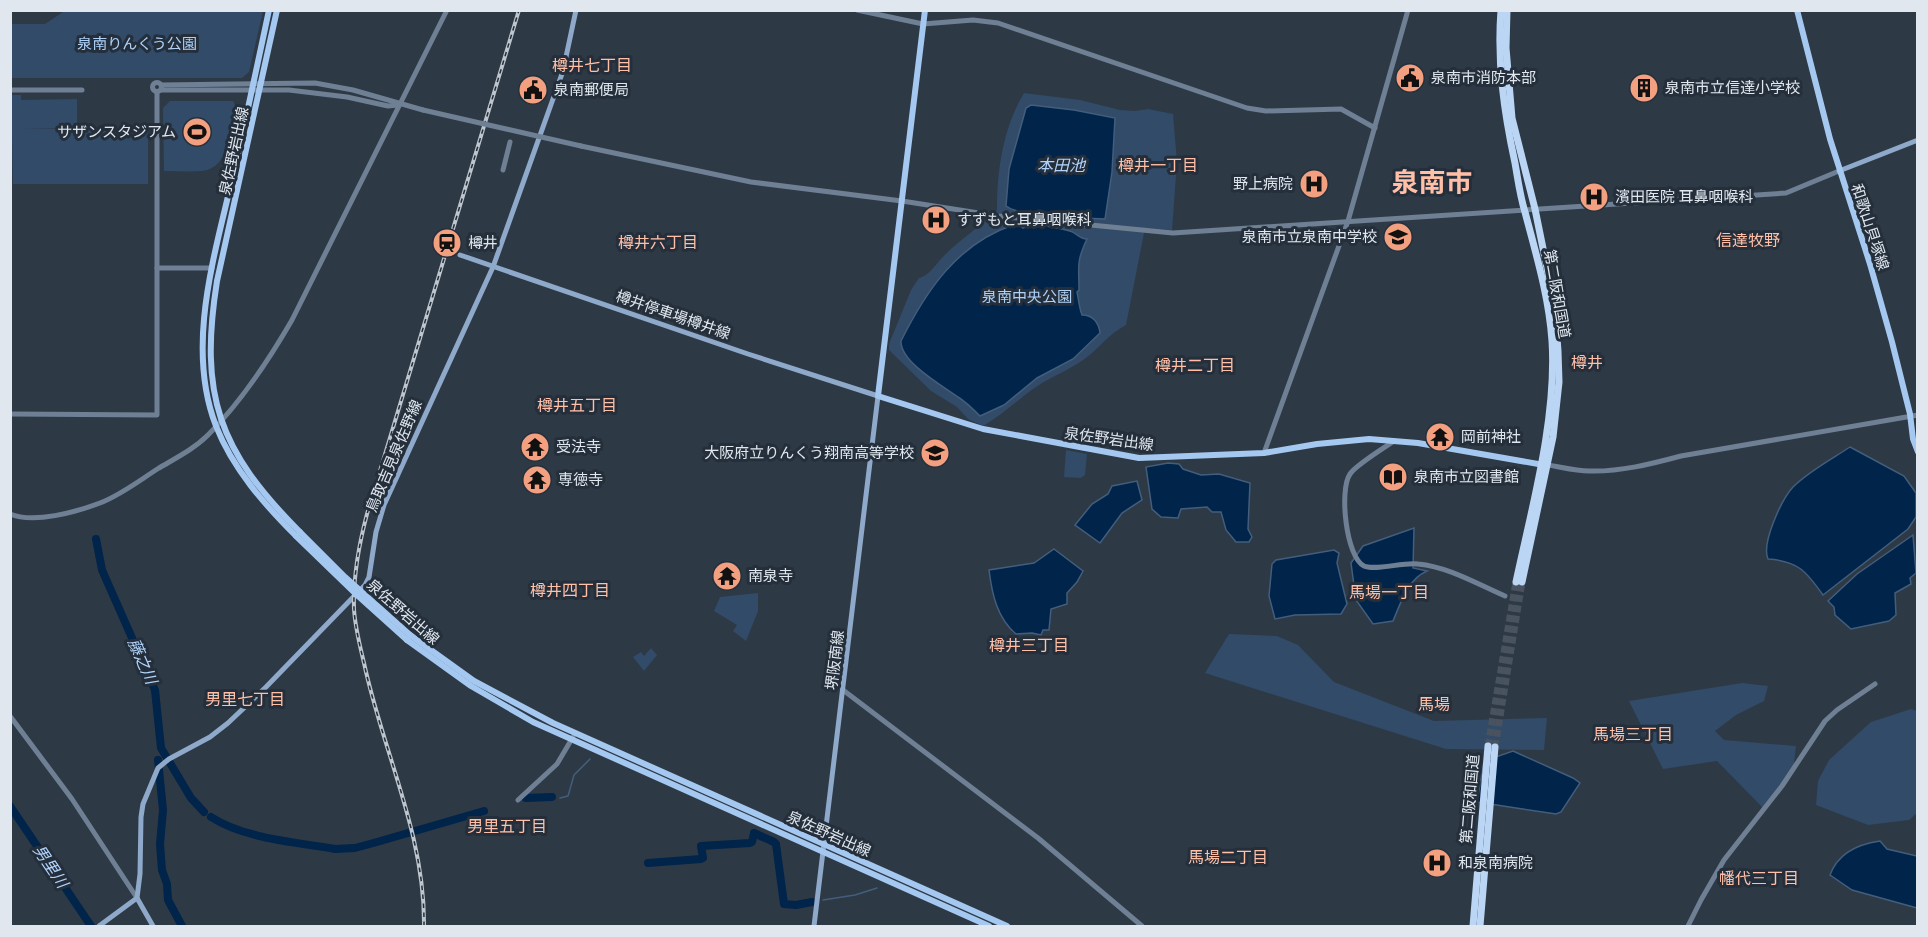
<svg xmlns="http://www.w3.org/2000/svg" width="1928" height="937" font-family="'IBM Plex Sans','Noto Sans JP',sans-serif">
	<style>
		.green { fill: #314b68 }
		.water { fill: #00244a; stroke: #435e7c; stroke-width: 1.5 }
		.lines { fill: none; stroke-linecap: round; stroke-linejoin: round }
		.stream { stroke: #435e7c; stroke-width: 1.5 }
		.river { stroke: #00244a; stroke-width: 8 }
		.trunk-tunnel { stroke: #49535f; stroke-width: 7; stroke-dasharray: 7 3.5; stroke-linecap: butt }
		.tertiary { stroke: #6f8094; stroke-width: 5 }
		.secondary { stroke: #8ea9c9; stroke-width: 5 }
		.primary { stroke: #a5c8f1; stroke-width: 6 }
		.trunk { stroke: #bbd5f4; stroke-width: 7 }
		.rail-casing { stroke: #bdc5ce; stroke-width: 4 }
		.rail { stroke: #242f3b; stroke-width: 1.5; stroke-dasharray: 4.5; stroke-linecap: butt }
		.tertiary-bridge { stroke: #6f8094; stroke-width: 5 }
		.primary-bridge { stroke: #a5c8f1; stroke-width: 6 }
		.labels { text-anchor: middle; stroke-width: 6; stroke-linejoin: round; paint-order: stroke }
		.park-label { font-size: 15px; fill: #aed1f8; stroke: #242f3b }
		.poi-label { font-size: 15px; fill: #e0e7ef; stroke: #242f3b; text-anchor: start }
		.street-label { font-size: 15px; fill: #e0e7ef; stroke: #242f3b }
		.neighbourhood-label { font-size: 16px; fill: #ffc0a7; stroke: #242f3b }
		.water-label { font-size: 16px; font-style: italic; fill: #b2d4fc; stroke: #242f3b }
		.town-label { font-size: 27px; font-weight: bold; fill: #ffc0a7; stroke: #242f3b }
	</style>
	<rect width="100%" height="100%" fill="#2e3946"/>
	<g class="green">
		<path d="M66,10H263V11L249,72L242,78H11V24H45Z"/>
		<path d="M1024,93L1080,100L1120,110L1135,111L1148,109L1173,114L1177,162L1172,230L1145,228L1126,325C1108,334 1099,349 1083,360C1069,370 1053,376 1039,385C1019,398 1003,415 983,426L968,419L957,407L931,391L889,350V344L911,290L919,278C928,276 934,267 940,260C957,241 979,228 997,210C997,170 1003,128 1024,93Z"/>
		<path d="M11,95H21V100L77,99V128L22,129H148V184H13Z"/>
		<path d="M170,101H233L235,105C230,127 231,168 202,171C190,172 177,171 164,171L163,108Z"/>
		<path d="M1066,450L1087,454L1085,475L1081,478L1064,477Z"/>
		<path d="M758,593V611L746,641L733,631L737,625L714,611L720,597Z"/>
		<path d="M1229,634L1277,636L1298,645L1334,682L1434,721L1547,718L1544,750L1446,749L1205,673Z"/>
		<path d="M651,648L657,655L644,671L633,657L641,652L644,656Z"/>
		<path d="M1742,683L1768,686L1764,701L1736,715L1715,731L1724,740L1796,746L1793,771L1764,809L1717,761L1663,769L1629,701Z"/>
		<path d="M1911,709L1917,711V813L1909,820L1868,825L1816,805L1818,781L1829,760L1871,722Z"/>
	</g>
	<g class="water">
		<path d="M1031,105L1074,110L1115,118L1112,172L1105,219C1083,218 1023,218 1006,206L1009,169L1026,108Z"/>
		<path d="M1013,225H1019L1023,228C1035,222 1058,228 1070,231C1077,233 1079,239 1087,239C1076,262 1079,266 1079,290L1077,292C1079,301 1079,307 1082,315C1093,315 1099,323 1100,333L1073,359L1037,378L1004,405L980,416C973,409 966,402 958,397C943,386 900,362 901,341C926,291 957,244 1013,225Z"/>
		<path d="M1850,447L1904,476L1916,493V517L1908,529L1823,595C1806,571 1798,561 1768,559C1761,543 1782,499 1793,487C1809,471 1832,459 1850,447Z"/>
		<path d="M1168,463L1179,464L1183,469L1201,475L1219,474L1250,483L1248,529L1252,537L1249,542H1236L1226,530L1221,512H1212L1207,507L1181,509L1178,518L1161,517L1152,509L1146,467Z"/>
		<path d="M1137,481L1142,500L1122,513L1100,543L1075,525L1092,504L1108,494L1112,486Z"/>
		<path d="M1414,528L1413,568L1427,571C1408,579 1401,602 1393,621L1373,624L1356,600L1351,563L1363,546Z"/>
		<path d="M1913,535L1916,573L1910,578L1911,584L1895,593L1896,615L1889,621L1851,629L1835,615L1834,607L1828,601L1857,574Z"/>
		<path d="M1054,549L1083,571L1077,582L1067,593V604L1051,609L1049,630H1043L1041,635L1032,633L1016,634C997,618 992,594 989,570L1034,563Z"/>
		<path d="M1334,550L1339,553L1337,563L1347,604L1341,614L1295,615L1275,619L1269,596L1272,564L1276,560Z"/>
		<path d="M1513,751L1573,778L1580,783L1561,812L1556,814L1477,802L1484,761Z"/>
		<path d="M1880,841L1887,849L1917,856V908L1852,890L1830,875C1838,853 1859,844 1880,841Z"/>
	</g>
	<g class="lines">
		<g class="stream">
			<path d="M560,798L568,796L574,775L590,759"/>
			<path d="M823,900L855,895L877,888"/>
		</g>
		<g class="river">
			<path d="M96,539L102,570L155,690L161,748L191,798L204,812"/>
			<path d="M158,760L163,810L160,844L162,870L167,884L168,900L182,926"/>
			<path d="M526,798L552,797"/>
			<path d="M10,806L91,926"/>
			<path d="M211,817C245,839 296,842 335,849L355,848L377,842L484,811"/>
			<path d="M648,863L701,859L703,858L701,846L750,843L752,842L754,833L774,842L776,844L784,904L796,905L812,902"/>
		</g>
		<g class="trunk-tunnel">
			<path d="M1488,746L1516,582"/>
			<path d="M1495,747L1522,582"/>
		</g>
		<g class="tertiary">
			<path d="M857,10L923,24L973,20L998,23L1247,108L1266,111L1341,109L1375,128"/>
			<circle cx="157" cy="87" r="4.5"/>
			<path d="M161,85L315,83L353,90L423,110"/>
			<path d="M10,90H82"/>
			<path d="M161,90H289L347,97L388,106L398,105"/>
			<path d="M581,146L751,182L902,201L998,216L1173,233L1786,193L1839,171"/>
			<path d="M503,170L510,142"/>
			<path d="M157,268H212"/>
			<path d="M10,414L157,415V92"/>
			<path d="M1394,441C1384,448 1356,465 1350,474C1339,490 1346,557 1364,566C1375,571 1403,562 1418,564C1449,567 1477,584 1505,596"/>
			<path d="M1264,453L1348,221L1408,10"/>
			<path d="M1548,465C1561,467 1575,471 1589,471C1620,472 1651,464 1681,456L1918,415"/>
			<path d="M10,514C34,524 76,512 100,503C121,495 140,480 159,468C176,458 194,449 208,435C239,404 270,358 292,320L447,10"/>
			<path d="M368,581L375,586"/>
			<path d="M843,690L1038,838L1142,926"/>
			<path d="M10,716L72,799L137,898"/>
			<path d="M518,800L557,764L573,737"/>
			<path d="M1688,926L1701,900L1724,860L1782,786L1825,721L1837,710L1875,684"/>
		</g>
		<g class="secondary">
			<path d="M1839,171L1918,140"/>
			<path d="M460,255L748,354L878,396L814,926"/>
			<path d="M137,898L153,926"/>
			<path d="M99,926L137,898L140,874L141,817L143,804L158,768L169,759L210,737L228,723L266,687L365,585L369,577L376,532L384,505L493,267L563,71L576,10"/>
		</g>
		<g class="primary">
			<path d="M269,10C258,62 247,114 235,166C217,249 184,343 216,426C233,469 264,504 296,536"/>
			<path d="M277,10L217,281C199,395 218,450 300,532"/>
			<path d="M925,10L878,396L983,429L1139,458L1264,453L1317,444L1369,439L1418,443L1544,465"/>
			<path d="M1797,10L1830,139L1870,264L1892,342L1910,414L1913,439L1918,452"/>
			<path d="M410,635L474,681L553,723L1007,926"/>
			<path d="M407,640L471,686L533,722L989,926"/>
		</g>
		<g class="trunk">
			<path d="M1501,10C1497,63 1504,112 1515,163C1518,180 1520,196 1525,212C1536,254 1549,297 1552,341C1557,418 1532,507 1516,582"/>
			<path d="M1507,10L1506,48L1512,118L1535,209L1547,268L1555,311L1558,351L1559,382L1553,437L1522,582"/>
			<path d="M1473,926L1488,746"/>
			<path d="M1480,926L1495,747"/>
		</g>
		<g class="rail-casing">
			<path id="rail" d="M424,926C425,834 383,752 364,663C360,646 355,627 354,609C353,577 359,544 367,514L519,10"/>
		</g>
		<use href="#rail" class="rail"/>
		<path class="tertiary-bridge" d="M423,110L581,146"/>
		<g class="primary-bridge">
			<path d="M300,532L345,577L410,635"/>
			<path d="M296,536L357,595L407,640"/>
		</g>
	</g>
	<defs>
		<g id="civic-disc" transform="scale(1.5)"><circle r="9.5" fill="#f2a07f" stroke="#242f3b"/><path d="M-.6-6.5H3V-4.5H.6V-3L4-1V1h2V6H-6V1h2V-1L-.6-3ZM-1.2 2.5V6h2.4V2.5Z" fill="#111"/></g>
		<g id="building-disc" transform="scale(1.5)"><circle r="9.5" fill="#f2a07f" stroke="#242f3b"/><path d="M-4-6H4V6H1V3H-1V6H-4ZM-2.5-4.3h1.7v1.8h-1.7ZM.8-4.3h1.7v1.8H.8ZM-2.5-1h1.7V.8h-1.7ZM.8-1h1.7V.8H.8Z" fill="#111"/></g>
		<g id="stadium-disc" transform="scale(1.5)"><circle r="9.5" fill="#f2a07f" stroke="#242f3b"/><path d="M0-5a6.5 5 0 1 0 0 10a6.5 5 0 1 0 0-10ZM-3.5-1.8h7v3.6h-7Z" fill="#111"/></g>
		<g id="hospital-disc" transform="scale(1.5)"><circle r="9.5" fill="#f2a07f" stroke="#242f3b"/><path d="M-5-5h3v3.5h4V-5h3V5h-3V1.5h-4V5h-3Z" fill="#111"/></g>
		<g id="school-disc" transform="scale(1.5)"><circle r="9.5" fill="#f2a07f" stroke="#242f3b"/><path d="M0-5L7-2L0 1L-7-2ZM-4 1L0 2.5L4 1V4Q0 6-4 4Z" fill="#111"/></g>
		<g id="station-disc" transform="scale(1.5)"><circle r="9.5" fill="#f2a07f" stroke="#242f3b"/><path d="M-3-6H3Q5-6 5-4V2Q5 4 3 4L4.5 6H3L1.5 4h-3L-3 6H-4.5L-3 4Q-5 4-5 2V-4Q-5-6-3-6ZM-3.5-4v3h7v-3ZM-3.5 1v1.5H-2V1ZM2 1v1.5H3.5V1Z" fill="#111"/></g>
		<g id="temple-disc" transform="scale(1.5)"><circle r="9.5" fill="#f2a07f" stroke="#242f3b"/><path d="M0-6L5-2H3V0L6.5 2.5H4V6H1.5V3h-3V6H-4V2.5H-6.5L-3 0V-2H-5Z" fill="#111"/></g>
		<g id="library-disc" transform="scale(1.5)"><circle r="9.5" fill="#f2a07f" stroke="#242f3b"/><path d="M-6-4Q-3-5.5-.7-3.5V5Q-3 3-6 4ZM6-4Q3-5.5 .7-3.5V5Q3 3 6 4Z" fill="#111"/></g>
	</defs>
	<g fill-rule="evenodd">
		<use href="#civic-disc" x="1410" y="78"/>
		<use href="#building-disc" x="1644" y="88"/>
		<use href="#civic-disc" x="533" y="90"/>
		<use href="#stadium-disc" x="197" y="132"/>
		<use href="#hospital-disc" x="1314" y="184"/>
		<use href="#hospital-disc" x="1594" y="197"/>
		<use href="#hospital-disc" x="936" y="220"/>
		<use href="#school-disc" x="1398" y="237"/>
		<use href="#station-disc" x="447" y="243"/>
		<use href="#temple-disc" x="1440" y="437"/>
		<use href="#temple-disc" x="535" y="447"/>
		<use href="#school-disc" x="935" y="453"/>
		<use href="#library-disc" x="1393" y="477"/>
		<use href="#temple-disc" x="537" y="480"/>
		<use href="#temple-disc" x="727" y="576"/>
		<use href="#hospital-disc" x="1437" y="863"/>
	</g>
	<g class="labels">
		<g class="park-label">
			<text x="137" y="49">泉南りんくう公園</text>
			<text x="1027" y="302">泉南中央公園</text>
		</g>
		<g class="poi-label">
			<text x="1431" y="83">泉南市消防本部</text>
			<text x="1665" y="93">泉南市立信達小学校</text>
			<text x="554" y="95">泉南郵便局</text>
			<text x="176" y="137" text-anchor="end">サザンスタジアム</text>
			<text x="1293" y="189" text-anchor="end">野上病院</text>
			<text x="1615" y="202">濱田医院 耳鼻咽喉科</text>
			<text x="957" y="225">すずもと耳鼻咽喉科</text>
			<text x="1377" y="242" text-anchor="end">泉南市立泉南中学校</text>
			<text x="468" y="248">樽井</text>
			<text x="1461" y="442">岡前神社</text>
			<text x="556" y="452">受法寺</text>
			<text x="914" y="458" text-anchor="end">大阪府立りんくう翔南高等学校</text>
			<text x="1414" y="482">泉南市立図書館</text>
			<text x="558" y="485">専徳寺</text>
			<text x="748" y="581">南泉寺</text>
			<text x="1458" y="868">和泉南病院</text>
		</g>
		<g class="street-label">
			<text transform="translate(234 151) rotate(-78)" y="5">泉佐野岩出線</text>
			<text transform="translate(1870 227) rotate(72)" y="5">和歌山貝塚線</text>
			<text transform="translate(1557 294) rotate(80)" y="5">第二阪和国道</text>
			<text transform="translate(673 315) rotate(19)" y="5">樽井停車場樽井線</text>
			<text transform="translate(1109 439) rotate(8)" y="5">泉佐野岩出線</text>
			<text transform="translate(394 456) rotate(-67)" y="5">鳥取吉見泉佐野線</text>
			<text transform="translate(403 612) rotate(41)" y="5">泉佐野岩出線</text>
			<text transform="translate(835 660) rotate(-83)" y="5">堺阪南線</text>
			<text transform="translate(1470 799) rotate(-85)" y="5">第二阪和国道</text>
			<text transform="translate(829 834) rotate(24)" y="5">泉佐野岩出線</text>
		</g>
		<g class="neighbourhood-label">
			<text x="592" y="71">樽井七丁目</text>
			<text x="1158" y="171">樽井一丁目</text>
			<text x="1748" y="246">信達牧野</text>
			<text x="658" y="248">樽井六丁目</text>
			<text x="1587" y="368">樽井</text>
			<text x="1195" y="371">樽井二丁目</text>
			<text x="577" y="411">樽井五丁目</text>
			<text x="570" y="596">樽井四丁目</text>
			<text x="1389" y="598">馬場一丁目</text>
			<text x="1029" y="651">樽井三丁目</text>
			<text x="245" y="705">男里七丁目</text>
			<text x="1434" y="710">馬場</text>
			<text x="1633" y="740">馬場三丁目</text>
			<text x="507" y="832">男里五丁目</text>
			<text x="1228" y="863">馬場二丁目</text>
			<text x="1759" y="884">幡代三丁目</text>
		</g>
		<g class="water-label">
			<text x="1061" y="171">本田池</text>
			<text transform="translate(143 661) rotate(66)" y="6">藤之川</text>
			<text transform="translate(51 866) rotate(56)" y="6">男里川</text>
		</g>
		<g class="town-label">
			<text x="1432" y="192">泉南市</text>
		</g>
	</g>
	<rect width="1928" height="937" fill="none" stroke="#e0e7ef" stroke-width="24"/>
</svg>
